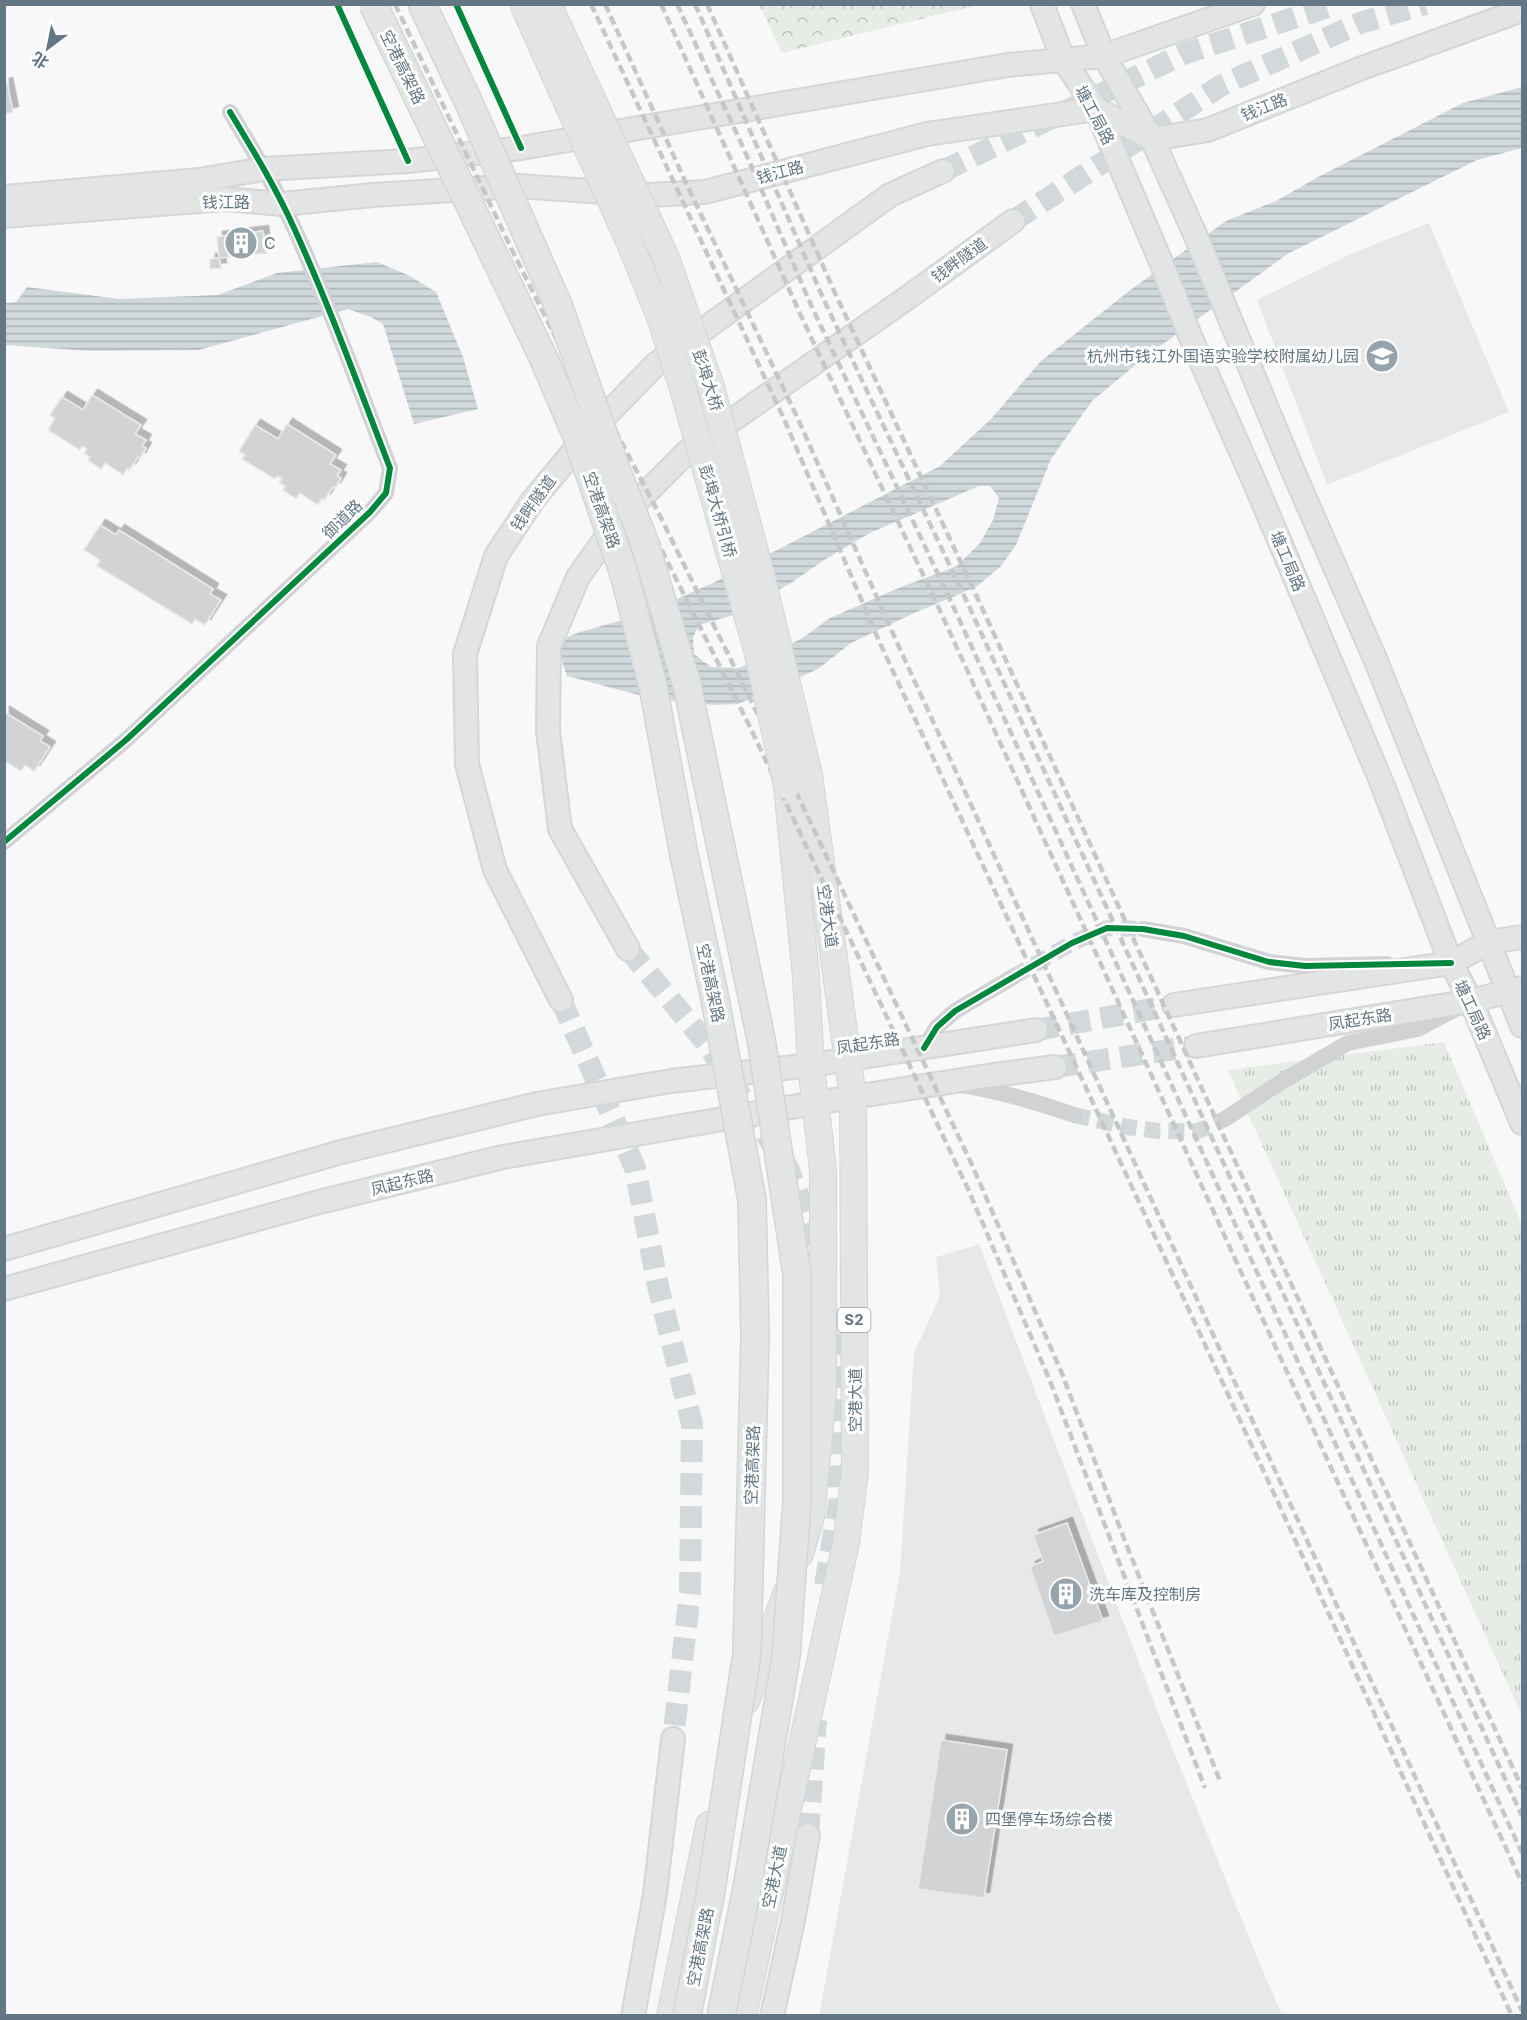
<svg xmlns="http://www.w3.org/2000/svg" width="1527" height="2020" font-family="Inter,'Noto Sans SC',sans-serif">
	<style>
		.built { fill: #e7e8e9 }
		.grass { fill: url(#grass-tufts) }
		.park { fill: url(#park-crowns) }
		.water { fill: url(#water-rules); fill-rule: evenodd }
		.building { fill: #d2d3d4; stroke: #e8e8e8; stroke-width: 1.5; filter: url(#shadow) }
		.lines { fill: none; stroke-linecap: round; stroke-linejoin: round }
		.minor-tunnel { stroke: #d3d8db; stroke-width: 16; stroke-dasharray: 16 8; stroke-linecap: butt }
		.secondary-tunnel { stroke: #d3d8db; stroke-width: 22; stroke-dasharray: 22 11; stroke-linecap: butt }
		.secondary-casing { stroke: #d5d6d7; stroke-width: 26 }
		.primary-casing { stroke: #d4d5d6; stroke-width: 28 }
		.minor { stroke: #d0d2d3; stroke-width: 16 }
		.secondary { stroke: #e3e4e4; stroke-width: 22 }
		.primary { stroke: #e3e4e4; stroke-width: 26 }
		.rail { stroke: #c6c8c8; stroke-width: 4.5; stroke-dasharray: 9 4.5; stroke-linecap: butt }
		.primary-bridge-casing { stroke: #d4d5d6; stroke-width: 28; stroke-linecap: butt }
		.trunk-bridge-casing { stroke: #d4d6d6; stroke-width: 30; stroke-linecap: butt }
		.primary-bridge { stroke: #e3e4e4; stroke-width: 26 }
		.trunk-bridge { stroke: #e3e4e4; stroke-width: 27 }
		.cycleway-casing { stroke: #fff; stroke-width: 10 }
		.cycleway { stroke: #00873e; stroke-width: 6 }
		.labels { text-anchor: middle; stroke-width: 6; stroke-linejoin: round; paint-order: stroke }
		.shield { fill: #fff; stroke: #929fa8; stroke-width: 1.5 }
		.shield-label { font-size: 15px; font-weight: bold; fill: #637683 }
		.street-label { font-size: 16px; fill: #637683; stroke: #fff }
		.poi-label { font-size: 16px; fill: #637683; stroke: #fff; text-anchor: start }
	</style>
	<defs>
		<pattern id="grass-tufts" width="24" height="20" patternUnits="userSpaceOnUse" patternTransform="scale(1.5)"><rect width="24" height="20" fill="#e8ece6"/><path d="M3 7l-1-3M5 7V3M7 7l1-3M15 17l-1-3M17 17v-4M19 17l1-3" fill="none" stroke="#c0c4c0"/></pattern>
		<pattern id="park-crowns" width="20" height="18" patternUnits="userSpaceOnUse" patternTransform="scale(1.5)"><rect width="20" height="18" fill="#e8ece6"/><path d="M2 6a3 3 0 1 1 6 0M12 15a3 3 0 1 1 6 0" fill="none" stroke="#c0c4c0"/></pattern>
		<pattern id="water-rules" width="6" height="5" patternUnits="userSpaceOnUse" patternTransform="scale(1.5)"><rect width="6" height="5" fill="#d0d8db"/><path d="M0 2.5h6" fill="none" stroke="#acb4b7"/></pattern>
		<filter id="shadow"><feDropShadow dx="5.5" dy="-5.5" stdDeviation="0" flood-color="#0004"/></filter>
	</defs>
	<rect width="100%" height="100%" fill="#f8f8f8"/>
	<g class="built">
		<path d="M1429,223L1509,412L1327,485L1257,300L1355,252Z"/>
		<path d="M979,1244L1159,1715L1261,1967L1282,2015L819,2016L900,1572L914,1353L940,1296L936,1257Z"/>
	</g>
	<path class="grass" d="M1444,1042L1522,1225V1716L1228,1070Z"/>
	<path class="park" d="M759,5H978L782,53Z"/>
	<g class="water">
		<path d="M1522,87V148L1477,160L1289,253L1145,357L1092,401L1051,459L1016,545L1000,567L976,587L914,613L851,643L818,669L738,704L714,705L650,698L567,676L561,658L559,641L577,633L643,614L713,583L940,466L991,419L1041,361L1129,291L1226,221L1276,201L1320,176L1463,103ZM979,486H990L999,498L993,520L980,543L957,566L901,587L830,618L801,639L739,668L711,667L694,654L693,637L699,625L733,615L791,583L824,560L870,533Z"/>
		<path d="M377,262L408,275L436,292L463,357L478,409L414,424L383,324L371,317L348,309L199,350L91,351L5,345V303L16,302L27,287L119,299L218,295L277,273Z"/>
	</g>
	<g class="building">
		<path d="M7,83L13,112L4,114V84Z"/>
		<path d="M263,231L266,253L219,258L217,237Z"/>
		<path d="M219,258L221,268L210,269V259Z"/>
		<path d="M92,395L141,425L135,434L146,440L142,446L146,448L140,458L138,457L130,469L127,468L123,475L105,463L101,469L88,460L90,457L84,453L87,449L82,446L80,450L48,430L55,418L50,415L62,397L83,410Z"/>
		<path d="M287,424L336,455L330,464L341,470L337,476L341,478L335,488L333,487L325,499L322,498L318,505L300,493L296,499L283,490L285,486L279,483L282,478L277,476L275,479L242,459L245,455L239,451L255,425L278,439Z"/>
		<path d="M100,525L116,535L119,530L213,589L210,594L221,600L205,625L195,619L192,624L97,566L100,560L84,550Z"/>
		<path d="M4,712L43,736L40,741L50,747L34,771L25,765L21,771L4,761Z"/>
		<path d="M1067,1523L1103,1621L1054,1636L1030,1567L1043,1561L1033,1535Z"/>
		<path d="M941,1740L1007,1750L984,1898L918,1889Z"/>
	</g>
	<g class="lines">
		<g class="minor-tunnel">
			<path d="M1013,977L1072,943L1107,928L1143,929"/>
			<path d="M1074,1115L1127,1127L1159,1131H1198L1225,1119"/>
		</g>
		<g class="secondary-tunnel">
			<path d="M943,171L1183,54L1337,4"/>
			<path d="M1013,221L1222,85L1360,23L1425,4"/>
			<path d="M628,949L708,1045L789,1170L821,1256"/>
			<path d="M561,1000L635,1168L658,1286L692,1424L690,1593L673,1739"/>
			<path d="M1036,1030L1174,1005"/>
			<path d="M1055,1067L1196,1046"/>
			<path d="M825,1585L839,1503L834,1332"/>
			<path d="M808,1835L816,1720"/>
		</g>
		<g class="secondary-casing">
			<g id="secondary">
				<path d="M1042,4L1063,59L1096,109L1161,262L1193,343L1257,488L1381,781L1451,963L1471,1001L1522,1123"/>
				<path d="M1083,4L1104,56L1152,139L1194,232L1290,464L1376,661L1522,1026"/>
				<path d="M4,197L199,180L264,169L408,161L521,148L1008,65L1104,56L1253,4"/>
				<path d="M4,216L225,199L282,204L373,195L518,186L648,195L705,192L927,134L1096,109L1152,139L1208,130L1362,68L1522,10"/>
				<path d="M628,949L560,829L548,731L549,646L578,577L618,521L688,451L907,298L1013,221"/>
				<path d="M561,1000L495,870L467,764L465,654L496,556L533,500L587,435L656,364L890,195L943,171"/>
				<path d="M1174,1005L1451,963L1489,942L1522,937"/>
				<path d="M1196,1046L1471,1001L1521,988"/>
				<path d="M4,1249L341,1152L537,1104L671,1081L811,1065L1036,1030"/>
				<path d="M4,1289L319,1202L503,1157L815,1103L994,1075L1055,1067"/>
				<path d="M633,2016L655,1894L673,1739"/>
				<path d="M772,2016L793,1921L808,1835"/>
			</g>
		</g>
		<g class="primary-casing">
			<g id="primary">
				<path d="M787,786L806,977L811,1065L823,1170V1395L811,1517L800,1554"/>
				<path d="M746,1701L787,1592"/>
				<path d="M670,2016L709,1825"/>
				<path d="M743,2016L846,1543L855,1471L853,1098L809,775"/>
			</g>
		</g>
		<g class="minor">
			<path d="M4,842L126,740L370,512L386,493L390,468C359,388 330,307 294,228C276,188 253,150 230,112"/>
			<path d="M1143,929L1184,936L1269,962L1305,966L1387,964"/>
			<path d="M924,1048L937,1027L955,1011L1013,977"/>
			<path d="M961,1085C1000,1091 1037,1102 1074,1115"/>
			<path d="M1225,1119L1281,1082L1348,1043L1418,1029L1457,1008"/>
		</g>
		<use href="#secondary" class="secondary"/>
		<use href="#primary" class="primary"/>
		<g class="rail">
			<path d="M395,4L512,250L751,729L968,1189L1050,1381L1205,1788"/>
			<path d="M409,4L563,330L658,512L798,796L973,1167L1063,1376L1123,1536L1220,1781"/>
			<path d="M591,4L784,419L879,641L1276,1498L1512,2016"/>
			<path d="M605,4L686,183L798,419L894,636L1522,2011"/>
			<path d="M661,4L802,318L942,615L1236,1261L1522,1883"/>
			<path d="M677,4L747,156L811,305L954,608L1522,1853"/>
			<path d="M695,4L823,298L967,602L1522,1816"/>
			<path d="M707,4L835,293L977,597L1522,1788"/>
		</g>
		<g class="primary-bridge-casing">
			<g id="primary-bridge">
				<path d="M523,4L629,241L660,317L684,392L757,650L787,786"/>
				<path d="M548,4L667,260L711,387L761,574L809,775"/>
			</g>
		</g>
		<g class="trunk-bridge-casing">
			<g id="trunk-bridge">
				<path d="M373,4L543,357L576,434L624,574L653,686L684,855L714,994L752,1200L755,1336L747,1653L711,1890L687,2016"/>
				<path d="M422,4L468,101L558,305L615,467L644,541L687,685L761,1039L797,1274V1501L786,1657L747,1888L721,2016"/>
			</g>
		</g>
		<use href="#primary-bridge" class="primary-bridge"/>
		<use href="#trunk-bridge" class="trunk-bridge"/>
		<g class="cycleway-casing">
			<g id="cycleway">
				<path d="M337,4L408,161"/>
				<path d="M456,4L521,148"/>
				<path d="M4,842L126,740L370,512L386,493L390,468C359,388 330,307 294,228C276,188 253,150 230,112"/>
				<path d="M924,1048L937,1027L955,1011L1072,943L1107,928L1143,929L1184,936L1269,962L1305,966L1451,963"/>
			</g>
		</g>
		<use href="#cycleway" class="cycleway"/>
	</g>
	<defs>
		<g id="building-disc" transform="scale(1.725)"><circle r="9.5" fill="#97a4ac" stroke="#fff"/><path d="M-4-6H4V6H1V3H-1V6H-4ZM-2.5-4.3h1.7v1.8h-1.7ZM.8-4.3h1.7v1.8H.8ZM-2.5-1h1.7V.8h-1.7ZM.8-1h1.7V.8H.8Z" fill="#fff"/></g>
		<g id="school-disc" transform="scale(1.725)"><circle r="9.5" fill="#97a4ac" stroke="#fff"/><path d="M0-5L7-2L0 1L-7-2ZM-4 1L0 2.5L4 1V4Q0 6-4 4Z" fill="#fff"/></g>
	</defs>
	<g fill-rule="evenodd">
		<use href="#building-disc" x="241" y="243"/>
		<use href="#school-disc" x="1382" y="356"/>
		<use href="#building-disc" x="1066" y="1594"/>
		<use href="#building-disc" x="962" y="1819"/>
	</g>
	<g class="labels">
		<rect class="shield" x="837.5" y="1308" width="33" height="24" rx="4.5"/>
		<g class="shield-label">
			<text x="854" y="1325">S2</text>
		</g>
		<g class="street-label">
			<text transform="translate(403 67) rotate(64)" y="6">空港高架路</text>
			<text transform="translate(1264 107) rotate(-22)" y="6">钱江路</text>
			<text transform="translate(1095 115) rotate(62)" y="6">塘工局路</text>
			<text transform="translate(780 172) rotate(-15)" y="6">钱江路</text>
			<text x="226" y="208">钱江路</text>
			<text transform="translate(959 260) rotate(-36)" y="6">钱畔隧道</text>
			<text transform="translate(708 380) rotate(72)" y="6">彭埠大桥</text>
			<text transform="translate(533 503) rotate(-54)" y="6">钱畔隧道</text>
			<text transform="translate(602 510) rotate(71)" y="6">空港高架路</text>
			<text transform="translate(718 511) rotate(74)" y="6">彭埠大桥引桥</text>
			<text transform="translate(342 519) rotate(-44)" y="6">御道路</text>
			<text transform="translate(1288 561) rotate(67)" y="6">塘工局路</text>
			<text transform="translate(828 916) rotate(82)" y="6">空港大道</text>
			<text transform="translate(711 983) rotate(78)" y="6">空港高架路</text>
			<text transform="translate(1473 1010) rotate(65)" y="6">塘工局路</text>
			<text transform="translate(1360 1019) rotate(-9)" y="6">凤起东路</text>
			<text transform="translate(868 1043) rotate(-9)" y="6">凤起东路</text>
			<text transform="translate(402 1182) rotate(-14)" y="6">凤起东路</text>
			<text transform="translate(855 1400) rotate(-90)" y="6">空港大道</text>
			<text transform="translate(752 1465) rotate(-88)" y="6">空港高架路</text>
			<text transform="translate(774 1877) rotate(-78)" y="6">空港大道</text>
			<text transform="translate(700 1947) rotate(-79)" y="6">空港高架路</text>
		</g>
		<g class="poi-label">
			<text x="264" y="249">C</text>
			<text x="1359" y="362" text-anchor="end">杭州市钱江外国语实验学校附属幼儿园</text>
			<text x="1089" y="1600">洗车库及控制房</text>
			<text x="985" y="1825">四堡停车场综合楼</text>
		</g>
	</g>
	<rect width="1527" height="2020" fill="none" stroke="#637683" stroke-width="12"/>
	<g transform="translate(48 48) rotate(212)" stroke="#ffffff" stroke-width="4.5" paint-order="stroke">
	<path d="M0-4.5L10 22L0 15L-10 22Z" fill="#637683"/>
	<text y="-9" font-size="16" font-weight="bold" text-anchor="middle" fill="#637683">北</text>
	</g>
</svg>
